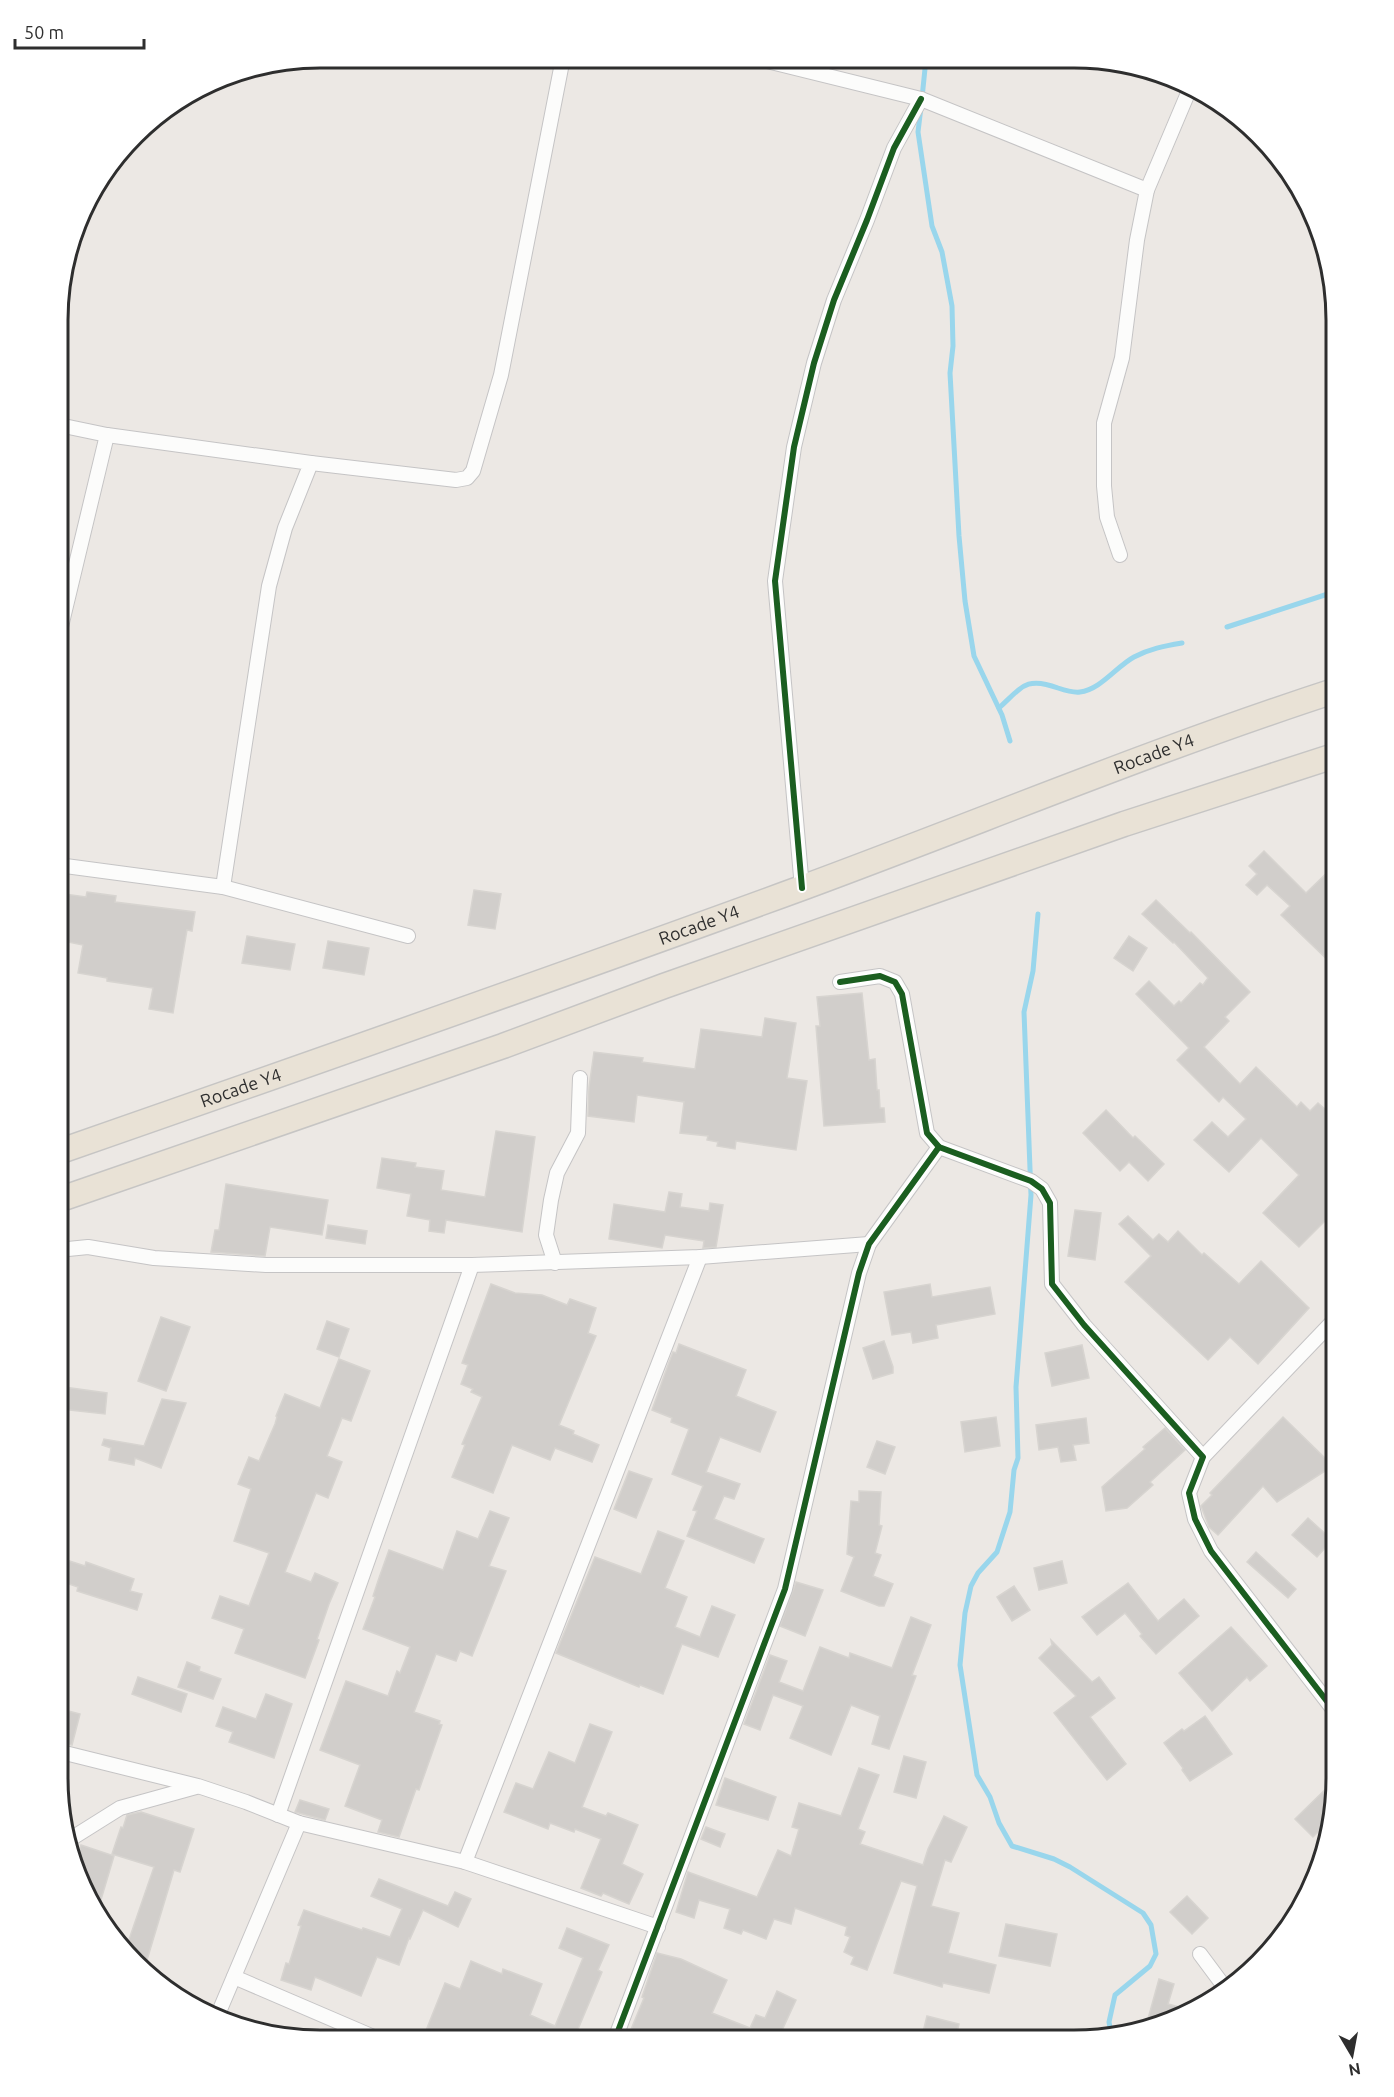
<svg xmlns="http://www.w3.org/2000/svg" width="1394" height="2097" font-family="Ubuntu,sans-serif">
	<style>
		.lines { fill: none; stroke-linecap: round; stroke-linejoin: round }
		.stream { stroke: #99d6ec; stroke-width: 5 }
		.building { fill: #d1cecb; stroke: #d7d4d0; stroke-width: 1.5 }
		.minor-casing { stroke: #c5c4c5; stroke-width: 16 }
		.trunk-casing { stroke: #c6c5c4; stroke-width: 27 }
		.minor { stroke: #fcfcfb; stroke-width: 14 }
		.trunk { stroke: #e9e2d6; stroke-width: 24 }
		.cycleway-casing { stroke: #fff; stroke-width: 10 }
		.cycleway { stroke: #1b5e20; stroke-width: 6 }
		.labels { text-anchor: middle; stroke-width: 5; stroke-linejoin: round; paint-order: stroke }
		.street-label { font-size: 18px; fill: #2e2e2e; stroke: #fff }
		.rim { fill: none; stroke: #2e2e2e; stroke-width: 3 }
	</style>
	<rect width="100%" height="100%" fill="#ece8e4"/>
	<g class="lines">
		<g class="stream">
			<path d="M922,98L926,59"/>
			<path d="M921,107L918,132L932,226L942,252L952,306L953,346L950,373L959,536L965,601L974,656L1002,715L1010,741"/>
			<path d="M1227,627L1337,591"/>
			<path d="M999,708C1022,687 1026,676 1058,688C1064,690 1073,693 1080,692C1100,690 1117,666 1134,657C1149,649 1164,646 1182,643"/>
			<path d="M1038,914L1033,971L1024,1012L1031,1195L1016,1387L1018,1458L1014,1470L1010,1512L997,1552L978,1573L971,1586L965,1613L960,1665L977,1775L990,1797L999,1823L1012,1846L1054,1859L1070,1867L1143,1913L1151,1925L1156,1954L1150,1966L1115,1995L1109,2022L1111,2033"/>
		</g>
	</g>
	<g class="building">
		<path d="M1264,851L1306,893L1337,863V969L1281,915L1290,906L1267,885L1257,895L1246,885L1257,874L1249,866Z"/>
		<path d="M474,890L501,894L495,929L468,925Z"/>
		<path d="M87,892L116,896L115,902L195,912L192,931L187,930L173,1013L149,1009L153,988L107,981V978L78,973L83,945L58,940V893L86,897Z"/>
		<path d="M1156,900L1190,933L1191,932L1250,992L1225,1017L1229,1021L1204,1047L1240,1084L1256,1067L1297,1107L1301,1102L1310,1111L1318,1103L1325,1109L1337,1098V1209L1299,1247L1263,1213L1299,1175L1261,1138L1229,1172L1194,1140L1212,1122L1228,1137L1246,1119L1223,1097L1219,1102L1177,1060L1189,1048L1136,994L1149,981L1174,1006L1179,1001L1181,1003L1200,983L1203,985L1208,978L1174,942L1173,943L1142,914Z"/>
		<path d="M247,936L295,944L290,970L242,963Z"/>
		<path d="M1129,936L1147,948L1133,971L1114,958Z"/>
		<path d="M328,941L369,948L364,975L323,968Z"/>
		<path d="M862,993L869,1060L875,1059L877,1090H879L880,1108H884L885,1122L824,1126L816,1026H820L817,997Z"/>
		<path d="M765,1018L796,1023L787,1078L807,1081L796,1150L736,1141L735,1149L717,1146L718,1142L707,1140L708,1136L680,1133L684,1102L637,1095L634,1122L588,1116L589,1087L594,1052L643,1058L642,1062L695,1069L701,1029L762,1037Z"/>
		<path d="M1106,1110L1133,1138L1135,1136L1164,1164L1148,1181L1129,1162L1120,1171L1083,1133Z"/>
		<path d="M496,1131L535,1137L522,1232L446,1220L444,1233L429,1231L430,1220L407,1216L411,1194L377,1188L382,1158L416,1163L415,1167L444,1171L441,1190L485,1197Z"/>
		<path d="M226,1184L328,1200L322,1235L270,1227L265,1256L211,1252L215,1230H219Z"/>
		<path d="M669,1192L682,1194L680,1207L709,1211L710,1203L723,1205L716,1247L703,1248L704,1241L665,1235L662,1248L609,1239L614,1204L665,1212Z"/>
		<path d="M1075,1210L1101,1213L1095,1260L1068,1256Z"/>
		<path d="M1128,1216L1153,1240L1159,1234L1168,1242L1178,1231L1202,1255L1204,1253L1239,1284L1261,1261L1309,1308L1258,1364L1230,1337L1208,1360L1125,1282L1151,1256L1119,1224Z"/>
		<path d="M328,1225L367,1231L365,1244L326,1238Z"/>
		<path d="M491,1284L515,1293L542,1295L567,1305L570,1299L596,1308L588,1333L596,1336L559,1425L574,1431L573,1434L599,1445L592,1462L555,1448L550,1460L512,1445L493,1493L452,1477L465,1445L462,1444L482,1397L471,1392L473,1389L461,1384L468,1365L462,1363Z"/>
		<path d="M930,1284L932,1297L990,1287L995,1314L936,1325L938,1338L913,1343L911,1332L892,1335L884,1292Z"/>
		<path d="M161,1317L190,1327L166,1391L138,1381Z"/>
		<path d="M327,1321L349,1329L339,1357L317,1349Z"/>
		<path d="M884,1341L893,1367V1373L873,1379L863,1348Z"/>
		<path d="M679,1344L746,1370L736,1396L776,1412L760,1452L720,1437L706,1472L740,1484L734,1499L724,1496L714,1519L764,1539L754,1563L687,1536L697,1511L693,1510L703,1486L672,1474L689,1429L671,1422L672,1418L652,1410L668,1365L673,1352L676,1353Z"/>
		<path d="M1082,1345L1089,1378L1052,1386L1045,1353Z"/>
		<path d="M339,1359L370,1371L351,1421L342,1418L327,1456L342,1462L328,1498L316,1493L285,1572L311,1582L315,1573L338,1583L329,1604L317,1639L319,1640L305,1678L235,1653L244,1629L212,1618L220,1596L249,1606L269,1553L234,1541L251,1489L238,1484L249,1457L259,1461L275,1424L277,1417L276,1416L285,1394L320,1408Z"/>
		<path d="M64,1387L107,1393L105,1414L61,1409Z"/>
		<path d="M162,1399L186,1403L161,1468L135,1458L134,1465L109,1460L111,1448L102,1445L104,1439L144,1446Z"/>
		<path d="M996,1417L1000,1446L965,1452L961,1422Z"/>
		<path d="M1283,1417L1333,1466L1277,1502L1263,1486L1218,1535L1209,1527L1201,1506L1212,1495L1210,1493Z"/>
		<path d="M1086,1418L1089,1443L1073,1445L1076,1460L1061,1462L1058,1447L1039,1450L1036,1425Z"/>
		<path d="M1165,1428L1185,1450L1150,1482L1153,1485L1127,1508L1106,1511L1102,1487L1145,1449L1143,1447Z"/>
		<path d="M877,1441L895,1447L885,1474L867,1467Z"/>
		<path d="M629,1471L652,1479L636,1518L614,1509Z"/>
		<path d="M859,1491L881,1492L879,1525L882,1526L875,1553L881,1555L873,1576L893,1584L884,1606H879L841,1591L854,1557L847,1554L851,1501L859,1502Z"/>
		<path d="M490,1511L509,1518L489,1566L506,1571L472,1656L460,1651L456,1661L436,1654L414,1712L440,1721L439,1724L442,1725L419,1790L416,1789L399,1837L378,1832L382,1820L345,1806L360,1765L320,1750L346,1681L388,1696L397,1671L400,1673L410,1647L363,1629L375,1597L373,1596L379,1578L389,1550L443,1570L457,1531L478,1539Z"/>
		<path d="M1308,1518L1332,1540L1317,1557L1292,1535Z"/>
		<path d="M658,1531L684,1541L665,1588L687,1597L675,1627L700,1637L712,1606L735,1615L718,1657L682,1644L663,1694L640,1685L639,1687L556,1653L595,1557L641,1574Z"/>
		<path d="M1256,1552L1296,1589L1288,1598L1247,1562Z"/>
		<path d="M57,1557L85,1566L86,1562L134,1579L130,1591L142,1594L137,1610L77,1591L78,1587L57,1580Z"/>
		<path d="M1062,1561L1067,1583L1039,1590L1034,1568Z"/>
		<path d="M796,1582L823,1590L805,1636L780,1626Z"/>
		<path d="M1128,1583L1158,1621L1184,1599L1199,1616L1156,1654L1140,1636L1142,1634L1125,1613L1097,1635L1082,1617Z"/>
		<path d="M1014,1586L1030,1610L1012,1621L997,1597Z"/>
		<path d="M911,1617L931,1625L912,1675L916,1676L889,1749L872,1744L880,1716L851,1705L831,1755L790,1738L803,1706L773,1695L760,1730L744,1724L770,1655L787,1661L779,1682L803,1691L820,1647L849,1658L850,1653L892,1668Z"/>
		<path d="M1231,1627L1267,1666L1250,1681L1247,1677L1212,1711L1179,1673Z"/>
		<path d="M1051,1640L1092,1682L1099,1677L1115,1698L1090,1717L1126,1764L1107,1780L1054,1713L1076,1696L1039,1658L1052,1645Z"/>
		<path d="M187,1662L200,1667L199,1671L221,1679L213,1699L178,1687Z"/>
		<path d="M138,1677L187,1694L181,1712L132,1694Z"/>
		<path d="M266,1694L292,1704L274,1758L229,1742L233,1732L216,1726L223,1707L256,1719Z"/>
		<path d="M57,1708L80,1714L72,1745L57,1741Z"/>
		<path d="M1205,1716L1232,1754L1190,1781L1182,1770L1183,1768L1164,1743L1182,1729L1184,1731Z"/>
		<path d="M590,1724L612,1732L582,1807L606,1816L608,1813L638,1825L622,1864L643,1874L629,1904L603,1893L601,1896L581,1888L601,1839L575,1829L574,1832L550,1823L548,1829L504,1812L516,1783L533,1789L549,1752L575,1763Z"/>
		<path d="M904,1756L926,1762L916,1798L894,1792Z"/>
		<path d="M859,1768L879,1775L858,1829L865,1832L860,1844L923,1865L928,1849L944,1816L967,1827L951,1862L945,1860L931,1906L959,1913L948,1953L996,1965L989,1993L943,1983L942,1987L894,1973L917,1886L901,1881L867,1970L851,1964L854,1957L844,1952L850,1937L845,1935L847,1927L795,1908L791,1924L774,1919L766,1939L743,1930L741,1934L724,1928L730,1909L699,1900L694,1918L676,1912L688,1872L757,1897L778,1850L791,1856L799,1829L792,1827L799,1803L841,1816Z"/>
		<path d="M725,1778L776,1797L768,1820L716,1805Z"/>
		<path d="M1336,1779V1795L1332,1818L1313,1837L1295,1819Z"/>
		<path d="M300,1800L329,1809L325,1820L295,1812Z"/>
		<path d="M141,1812L194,1829L180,1872L174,1870L144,1970L125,1951L154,1867L112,1854L121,1827L123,1828L127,1815Z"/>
		<path d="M706,1827L725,1834L720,1847L701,1839Z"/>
		<path d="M81,1845L114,1856L100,1903L90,1900L77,1878L75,1866Z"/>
		<path d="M379,1879L448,1906L455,1892L471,1899L458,1927L423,1910L410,1939L409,1938L399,1965L377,1957L361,1996L315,1977L311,1990L281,1980L286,1963L289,1964L301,1926L298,1925L304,1910L362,1930L363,1928L390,1937L402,1909L371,1896Z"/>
		<path d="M1187,1896L1208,1918L1192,1934L1170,1912Z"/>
		<path d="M1006,1924L1057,1934L1050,1966L999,1956Z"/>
		<path d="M567,1928L609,1945L598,1970L602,1972L576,2034L585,2039L423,2038L445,1983L460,1989L471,1961L502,1974L503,1969L542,1984L530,2015L555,2026L583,1958L559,1948Z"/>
		<path d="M657,1953L681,1959L727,1980L712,2013L750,2028L756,2015L765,2018L777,1991L796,2000L778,2039H627L644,1998L642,1997Z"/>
		<path d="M1159,1979L1174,1984L1168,2004L1191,2010L1175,2020L1146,2026Z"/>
		<path d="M927,2016L959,2024L955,2040H921Z"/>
	</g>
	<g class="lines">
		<g class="minor-casing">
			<g id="minor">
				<path d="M755,58L921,99L1147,190"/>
				<path d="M59,425L107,435L311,463L285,528L269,586L223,887"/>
				<path d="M311,463L456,480L467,478L473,471L501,375L563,58"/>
				<path d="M1120,555L1107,517L1104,486V423L1122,358L1137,240L1147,190L1191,86"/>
				<path d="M59,635L107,435"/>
				<path d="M58,865L223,887L408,936"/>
				<path d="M802,888L775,581L794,447L814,363L834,300L867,220L894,148L921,99"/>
				<path d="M840,982L880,976L895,982L902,994L927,1133L939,1147L1031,1181L1042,1189L1050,1203L1052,1284L1084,1325L1203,1457L1189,1493L1195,1519L1211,1551L1336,1713"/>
				<path d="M58,1250L88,1247L154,1258L266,1265H472L700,1257L869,1244"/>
				<path d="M555,1263L546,1235L551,1200L557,1173L578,1133L580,1078"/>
				<path d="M1203,1457L1337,1317"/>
				<path d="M57,1751L198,1786L246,1802L299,1823L465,1862L658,1927"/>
				<path d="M278,1815L472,1265"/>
				<path d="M69,1840L120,1808L196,1787"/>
				<path d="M465,1862L700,1257"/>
				<path d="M1200,1954L1226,1989"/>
				<path d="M234,1977L376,2038"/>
				<path d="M216,2019L299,1823"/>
				<path d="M615,2039L785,1589L859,1273L869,1244L939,1147"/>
			</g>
		</g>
		<g class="trunk-casing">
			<g id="trunk">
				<path id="s1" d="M58,1152C305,1066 553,979 799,889C978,823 1155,749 1337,690"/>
				<path d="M58,1200L503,1046L664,986L1124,824L1337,755"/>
			</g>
		</g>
		<use href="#minor" class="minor"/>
		<use href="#trunk" class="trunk"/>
		<g class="cycleway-casing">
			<g id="cycleway">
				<path d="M802,888L775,581L794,447L814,363L834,300L867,220L894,148L921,99"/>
				<path d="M840,982L880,976L895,982L902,994L927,1133L939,1147L1031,1181L1042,1189L1050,1203L1052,1284L1084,1325L1203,1457L1189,1493L1195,1519L1211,1551L1336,1713"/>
				<path d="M615,2039L785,1589L859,1273L869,1244L939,1147"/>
			</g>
		</g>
		<use href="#cycleway" class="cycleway"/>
	</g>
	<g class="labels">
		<g class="street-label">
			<text dy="6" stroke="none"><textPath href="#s1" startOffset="1166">Rocade Y4</textPath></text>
			<text dy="6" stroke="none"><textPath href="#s1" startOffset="680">Rocade Y4</textPath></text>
			<text dy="6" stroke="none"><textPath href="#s1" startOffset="194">Rocade Y4</textPath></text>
		</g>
	</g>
	<path d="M0 0H1394V2097H0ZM320 68H1074A252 252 0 0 1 1326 320V1778A252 252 0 0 1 1074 2030H320A252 252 0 0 1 68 1778V320A252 252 0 0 1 320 68Z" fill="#fff" fill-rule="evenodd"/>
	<path class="rim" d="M320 68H1074A252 252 0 0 1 1326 320V1778A252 252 0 0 1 1074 2030H320A252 252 0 0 1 68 1778V320A252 252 0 0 1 320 68Z"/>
	<g transform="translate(1352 2055) rotate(170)" stroke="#ffffff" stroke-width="4.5" paint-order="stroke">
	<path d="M0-4.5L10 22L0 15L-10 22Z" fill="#2e2e2e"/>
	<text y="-9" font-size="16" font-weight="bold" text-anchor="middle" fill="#2e2e2e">N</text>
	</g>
	<path d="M15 39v9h129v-9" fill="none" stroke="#2e2e2e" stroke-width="3"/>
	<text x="24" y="39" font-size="18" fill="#2e2e2e" stroke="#ffffff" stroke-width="4.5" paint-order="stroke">50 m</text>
</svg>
